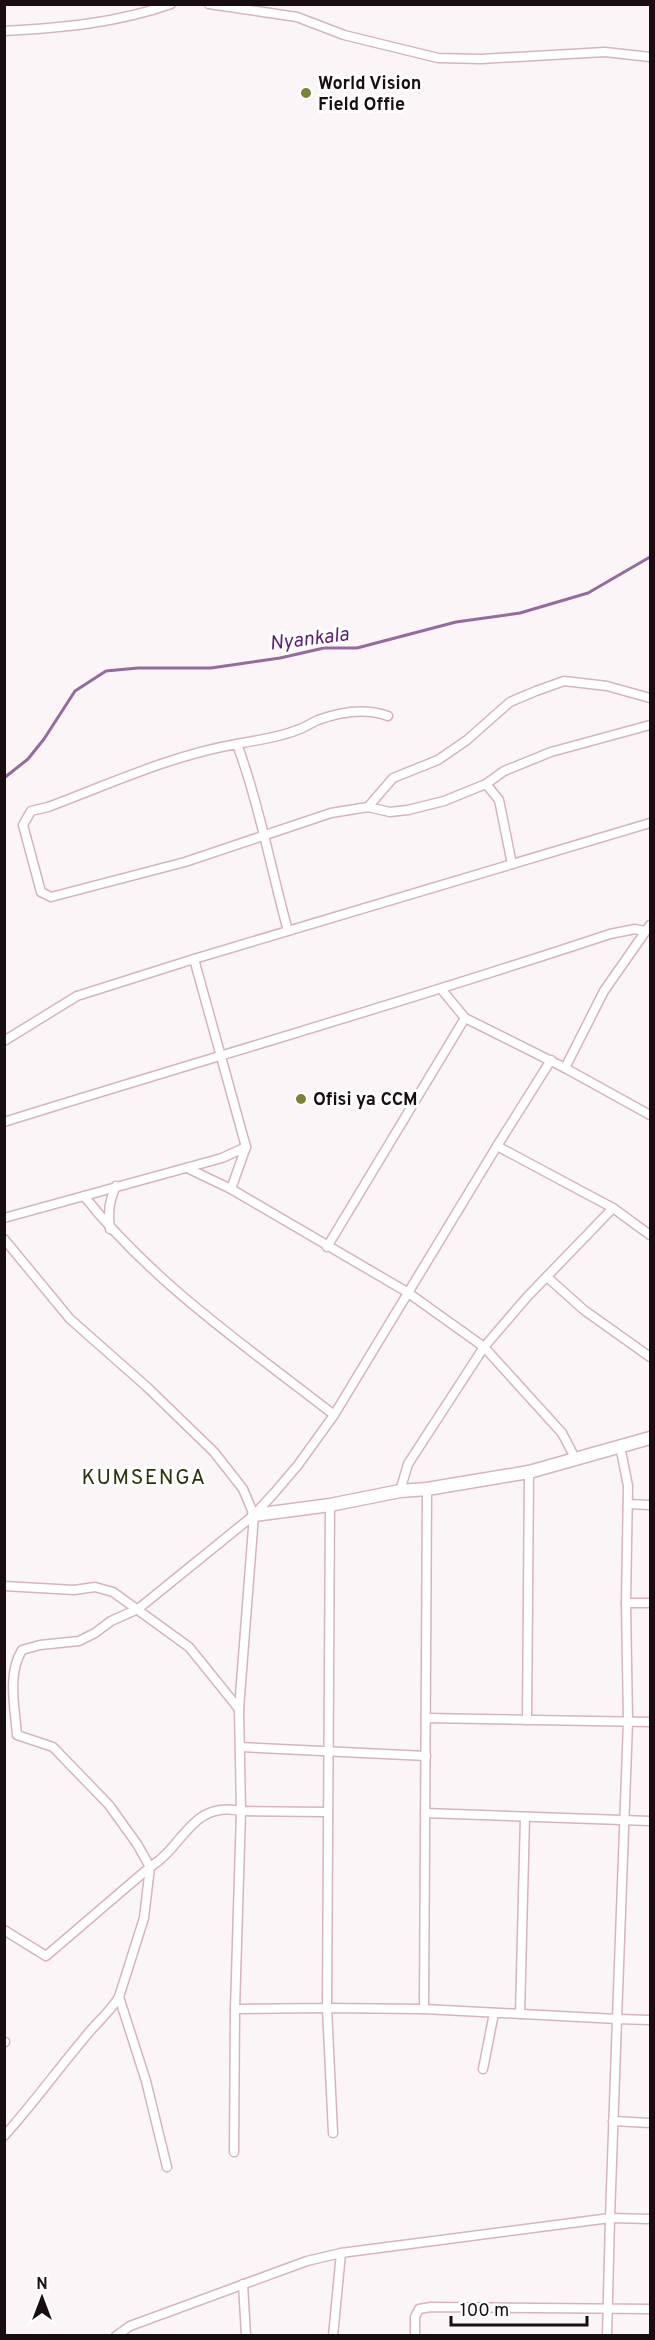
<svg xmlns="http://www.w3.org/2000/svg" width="655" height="2340" font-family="Overpass,sans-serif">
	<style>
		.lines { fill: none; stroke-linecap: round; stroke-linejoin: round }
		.stream { stroke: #946a9f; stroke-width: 3 }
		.street-casing { stroke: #d7b4bc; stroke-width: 11 }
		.secondary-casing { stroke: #d7b4bc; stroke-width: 15 }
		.street { stroke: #fff; stroke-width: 8 }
		.secondary { stroke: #fff; stroke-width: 12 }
		.poi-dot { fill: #7a8533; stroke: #fff; stroke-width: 2 }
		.labels { text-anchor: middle; stroke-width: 6; stroke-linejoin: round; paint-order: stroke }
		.poi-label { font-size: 18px; font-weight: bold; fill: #190d10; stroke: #fff; text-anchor: start }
		.water-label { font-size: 20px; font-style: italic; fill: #601c74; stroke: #fff }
		.quarter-label { font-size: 21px; letter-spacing: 1.5px; fill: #2c3209; stroke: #fff }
	</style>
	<rect width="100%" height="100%" fill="#fcf5f7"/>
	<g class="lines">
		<path class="stream" d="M4,778L28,759L44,739L75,691L106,671L138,668H211L280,658L324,648H357L456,622L520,613L588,593L650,557"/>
		<g class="street-casing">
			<g id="street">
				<path d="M209,4L297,17L344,35L438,58L481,59L605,52L650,57"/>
				<path d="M4,31C61,28 117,23 171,4"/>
				<path d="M237,744C256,740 278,738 297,730C304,728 311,723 318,720C340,712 366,708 388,716"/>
				<path d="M486,784L499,800L512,864"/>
				<path d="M368,807L393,778L438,760L467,740L510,702L536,691L564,681L607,686L650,698"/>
				<path d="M288,931C271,869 259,804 237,744C172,755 110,784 48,807L31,811L23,825L41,892L51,897L185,862L331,813L368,807L390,812L408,810L444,801L486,784L504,771L551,752L650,725"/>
				<path d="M194,959L246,1147L231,1189"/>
				<path d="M442,990L465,1018L565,1068L650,1115"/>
				<path d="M4,1041L77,996L194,959L650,823"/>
				<path d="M565,1068L604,991L650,925"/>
				<path d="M4,1122C206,1059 409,1001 610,934L635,929L644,931"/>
				<path d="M497,1146L613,1208L650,1235"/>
				<path d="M187,1168L231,1189L407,1292L484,1347L562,1433L575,1458"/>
				<path d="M84,1196C153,1283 247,1347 334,1415"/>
				<path d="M4,1218L222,1158L246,1147"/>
				<path d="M110,1229C108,1212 109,1201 116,1186"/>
				<path d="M4,1239L70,1319L147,1387L214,1452L243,1489L254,1515L239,1709L241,1811L235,2009L234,2152"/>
				<path d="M327,1247L465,1018"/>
				<path d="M547,1277L584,1310L650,1357"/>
				<path d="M400,1491L408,1464L484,1347L527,1297L613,1208"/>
				<path d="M628,1504L650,1505"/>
				<path d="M4,1586L74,1590L95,1587L113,1592L189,1647L239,1709"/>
				<path d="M626,1603H650"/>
				<path d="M426,1718L650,1722"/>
				<path d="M527,1720L529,1472"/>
				<path d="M240,1747L426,1756"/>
				<path d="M425,1813L650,1821"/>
				<path d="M4,1930L46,1956L150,1867L137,1844L109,1805L53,1747L17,1735C15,1708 7,1674 22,1650L40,1645L79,1641L95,1633L111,1621L138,1609L254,1515L275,1492L298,1465L334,1415L497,1146L551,1060"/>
				<path d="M119,1997L146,2081L167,2167"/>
				<path d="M235,2009L327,2008L330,1505"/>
				<path d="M424,2009L427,1489"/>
				<path d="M520,2014L525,1817"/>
				<path d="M4,2042H5"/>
				<path d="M483,2069L494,2013"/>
				<path d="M613,2121L650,2123"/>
				<path d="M333,2133L327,2008L424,2009L617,2019L628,1722L626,1603L628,1486L620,1446"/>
				<path d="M4,2136C33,2104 58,2069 86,2036C97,2022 110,2012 119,1997L144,1918L150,1867C184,1847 191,1800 241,1811L326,1812"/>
				<path d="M243,2284L246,2336"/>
				<path d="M116,2336L130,2326L307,2261L341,2253L610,2218L617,2019L650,2020"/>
				<path d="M333,2336L341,2253"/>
				<path d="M415,2336V2317L419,2309L431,2307L650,2309"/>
				<path d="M607,2336L610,2218L650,2219"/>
			</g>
		</g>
		<g class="secondary-casing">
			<path id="secondary" d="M254,1515L330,1505L400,1491L427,1489L529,1472L650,1438"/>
		</g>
		<use href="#street" class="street"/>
		<use href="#secondary" class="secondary"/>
	</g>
	<g class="poi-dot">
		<circle cx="306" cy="93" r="6"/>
		<circle cx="301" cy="1099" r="6"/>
	</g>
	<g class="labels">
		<g class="poi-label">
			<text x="318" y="89">World Vision<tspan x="318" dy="21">Field Offie</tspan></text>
			<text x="313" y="1105">Ofisi ya CCM</text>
		</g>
		<g class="water-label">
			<text transform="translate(309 638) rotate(-7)" y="7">Nyankala</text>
		</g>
		<g class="quarter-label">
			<text x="144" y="1484">KUMSENGA</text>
		</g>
	</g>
	<rect width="655" height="2340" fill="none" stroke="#190d10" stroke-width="12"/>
	<g transform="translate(42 2298)" stroke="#ffffff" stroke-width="4.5" paint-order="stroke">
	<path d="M0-4.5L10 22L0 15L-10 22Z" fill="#190d10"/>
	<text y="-9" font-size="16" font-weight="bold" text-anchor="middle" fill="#190d10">N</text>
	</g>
	<path d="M451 2316v9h136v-9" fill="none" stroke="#190d10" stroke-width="3"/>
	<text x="460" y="2316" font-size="18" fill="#190d10" stroke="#ffffff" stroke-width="4.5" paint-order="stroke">100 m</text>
</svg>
